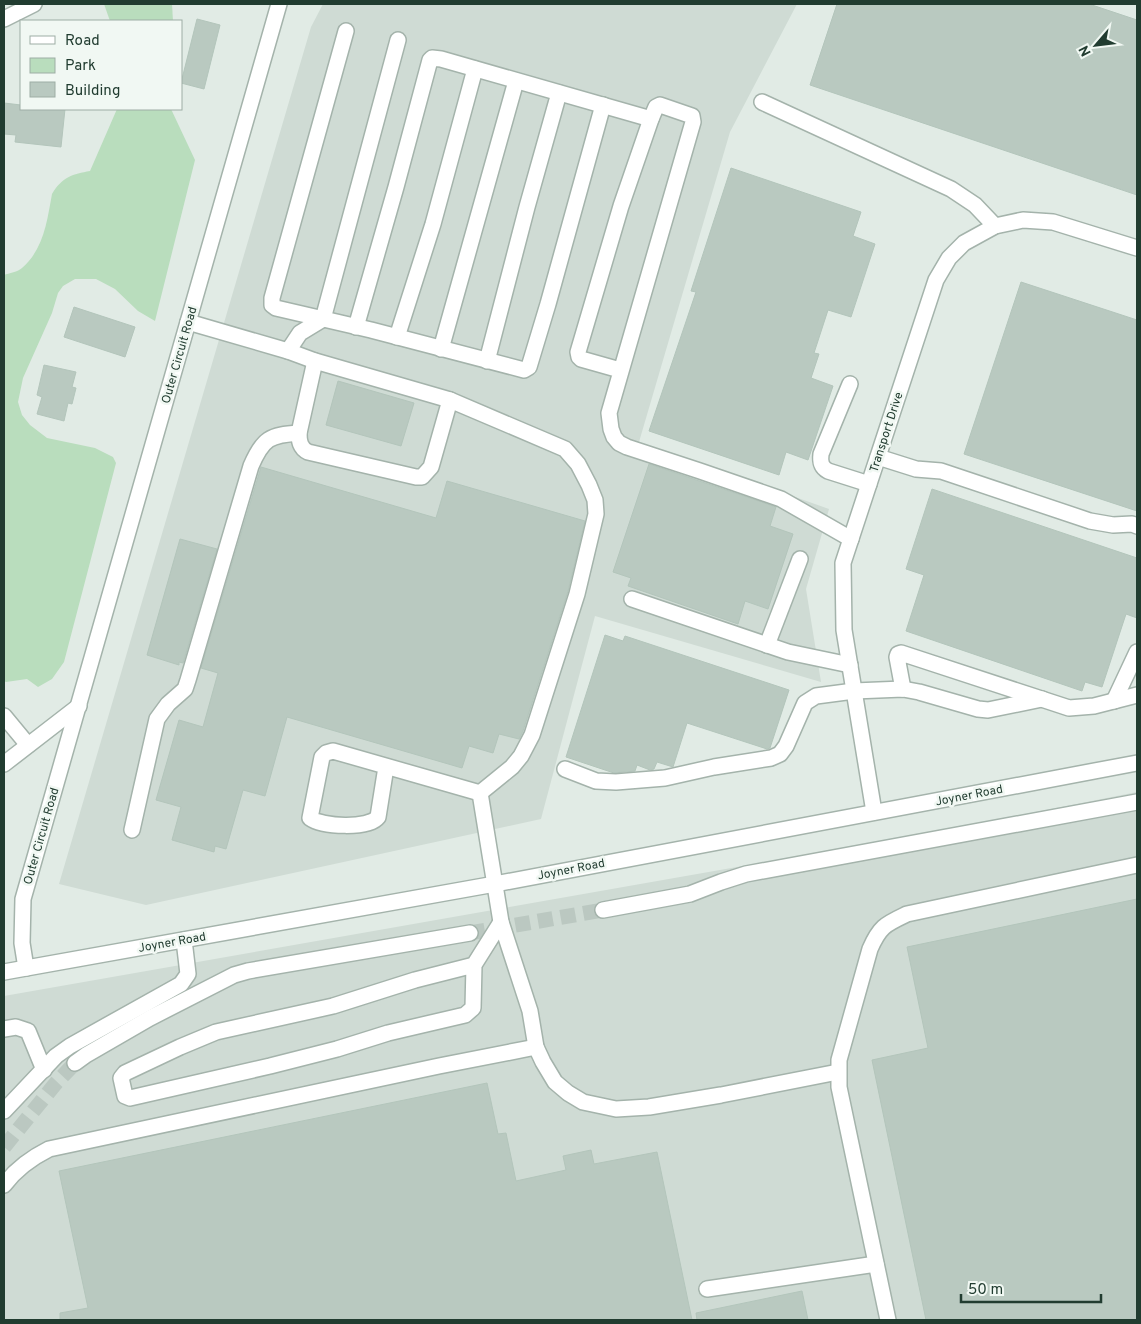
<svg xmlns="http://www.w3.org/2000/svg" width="1141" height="1324" font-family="Overpass,sans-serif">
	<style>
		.built { fill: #cfdbd4 }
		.green { fill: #b9ddbd }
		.building { fill: #b9c9c0; stroke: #b3c5bb }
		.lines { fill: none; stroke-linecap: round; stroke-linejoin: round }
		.minor-tunnel { stroke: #bbc8c1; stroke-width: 15; stroke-dasharray: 15 8; stroke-linecap: butt }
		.minor-casing { stroke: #a4b3ab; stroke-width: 18 }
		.minor { stroke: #fff; stroke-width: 15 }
		.labels { text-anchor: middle; stroke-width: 5; stroke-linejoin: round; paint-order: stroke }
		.street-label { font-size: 12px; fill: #213c30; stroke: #f1f8f3 }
	</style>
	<rect width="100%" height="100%" fill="#e1ebe5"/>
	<g class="built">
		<path d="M323,4H797L730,132L639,442L829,509L806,589L821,682L595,616L541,819L146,905L59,884L311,27Z"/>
		<path d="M1137,792V1320H4V996L936,832Z"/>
	</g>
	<g class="green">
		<path d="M104,4H172L173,21H110Z"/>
		<path d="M117,109H171L195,160L155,321L138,311L115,289L96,279H75L63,286L58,293L52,313L23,378L18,402L22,415L30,425L47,438L95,448L113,457L116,463L64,662L52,679L38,687L27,679L6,682L4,681V275C9,273 18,272 22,268C44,249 47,221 52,194C62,177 73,174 90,171Z"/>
	</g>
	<g class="building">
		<path d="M837,4H1089L1137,20V195L810,85Z"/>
		<path d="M197,19L220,25L204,89L181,83Z"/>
		<path d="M4,103L21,105V109H65L61,147L15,142L16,135L4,134Z"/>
		<path d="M731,168L861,212L853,236L875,244L851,317L828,310L814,353L819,354L811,378L833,386L808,460L786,452L779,475L649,431L696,292L691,291Z"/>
		<path d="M1021,282L1137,320V511L964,454Z"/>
		<path d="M74,307L135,327L125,357L64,337Z"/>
		<path d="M44,365L76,372L72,387L76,388L72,404L68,403L64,421L37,414L42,397L37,395Z"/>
		<path d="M338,381L414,403L401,446L326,425Z"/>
		<path d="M649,464L776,507L770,526L793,534L768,609L745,601L738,624L628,586L631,578L613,572Z"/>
		<path d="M261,467L436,518L447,481L585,521L568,591L523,731L519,739L499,734L493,753L469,746L462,768L287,717L265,796L243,790L226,849L215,846L214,852L172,840L181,807L156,800L179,720L203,727L218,673L201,668Z"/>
		<path d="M932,489L1137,558V618L1126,614L1102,687L1085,682L1082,691L906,631L924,575L906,569Z"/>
		<path d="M180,539L217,549L183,663L179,662V665L147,655Z"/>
		<path d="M605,635L623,641L625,636L789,690L770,748L767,749L687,723L673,767L657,762L654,769L650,770L637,765L635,771L614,773L566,757Z"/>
		<path d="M1137,899V1320H926L872,1060L928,1048L907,947Z"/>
		<path d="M487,1083L498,1134L506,1133L516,1181L566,1170L563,1156L591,1150L594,1164L657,1152L692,1320H60V1313L88,1308L59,1171Z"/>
		<path d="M802,1291L808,1320H697L696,1313Z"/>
	</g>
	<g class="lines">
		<g class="minor-tunnel">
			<path d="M470,933L603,910"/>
			<path d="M4,1147L56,1083L75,1063"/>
		</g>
		<g class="minor-casing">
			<g id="minor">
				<path d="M4,19L34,4"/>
				<path d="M346,31L272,298V305L276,308L371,330L524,370L529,367L548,304L603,105"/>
				<path d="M762,102L951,189L975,205L995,226"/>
				<path d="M188,322L288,351L315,361L450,400L565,449L578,464L589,485L595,500L596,514L577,594L532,735L521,756L512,767L480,793"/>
				<path d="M356,327L396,187L430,60L432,58L441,59L651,119"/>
				<path d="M397,337L433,224L475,69"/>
				<path d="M441,349L516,81"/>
				<path d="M288,351L300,333L323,319L398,40"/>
				<path d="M315,361L299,433C299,441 300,448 308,452L416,477H422L431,467L450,400"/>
				<path d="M487,361L527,207L559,93"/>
				<path d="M620,370L581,359L579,357L578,352L621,206L651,119L656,107L660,105L692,116L693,122L609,413L611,429L614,437L619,443L627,447L700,471L781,499L851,539"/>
				<path d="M850,384L821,454C820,462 821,467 828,471L869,484"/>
				<path d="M878,457L916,469L941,471L1090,521L1113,525L1132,524L1137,526"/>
				<path d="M632,599L788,652L850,665"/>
				<path d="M767,645L800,559"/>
				<path d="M903,689L897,657L898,654L901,653L1069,708L1094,706L1137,695"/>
				<path d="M1114,701L1137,652"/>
				<path d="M4,716L28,745"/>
				<path d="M4,764L79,706"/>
				<path d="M386,767L378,817C369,829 322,827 310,818L322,757L326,753L333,751L480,793"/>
				<path d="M565,769L596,781L616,782L665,778L714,767L771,758L780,754L786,746L805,703L816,696L854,691L903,689L919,692L978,709L988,710L1042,699"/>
				<path d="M480,793L501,922L530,1011L536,1047L543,1062L555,1082L568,1093L583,1102L616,1109L649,1107L721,1095L838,1072"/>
				<path d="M874,812L844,630L843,563L936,280L949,258L964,243L995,226L1023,220L1053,222L1137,248"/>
				<path d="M132,830L157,719L168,704L185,689L188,680L251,466C263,438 270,435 299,433"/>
				<path d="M603,910L690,894L721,882L746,874L1137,802"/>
				<path d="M474,965L415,980L333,1006L216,1032L180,1047L125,1073L121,1078L125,1096L130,1098L270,1066L337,1049L388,1033L465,1015L473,1008L474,965L501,922"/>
				<path d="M26,968L22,943L23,899L279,4"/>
				<path d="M4,972L495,884L1137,763"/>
				<path d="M4,1029L16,1027L28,1031L44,1070"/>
				<path d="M75,1063L86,1055L150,1018L234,975L248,971L470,933"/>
				<path d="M4,1111L56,1056L70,1046L181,984L188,974L184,940"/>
				<path d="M4,1185C16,1169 31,1158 49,1149L439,1066L536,1047"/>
				<path d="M707,1289L876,1264"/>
				<path d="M888,1320L839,1087V1060L870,949C880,926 886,924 907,914L1137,865"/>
			</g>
		</g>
		<use href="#minor" class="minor"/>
	</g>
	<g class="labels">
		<g class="street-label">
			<text transform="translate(179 355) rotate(-74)" y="4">Outer Circuit Road</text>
			<text transform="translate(886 432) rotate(-72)" y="4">Transport Drive</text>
			<text transform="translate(969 795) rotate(-11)" y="4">Joyner Road</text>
			<text transform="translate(41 836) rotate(-74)" y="4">Outer Circuit Road</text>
			<text transform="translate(571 869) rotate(-11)" y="4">Joyner Road</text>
			<text transform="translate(172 942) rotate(-10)" y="4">Joyner Road</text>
		</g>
	</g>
	<rect width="1141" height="1324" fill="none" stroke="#213c30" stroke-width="10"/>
	<rect x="20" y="20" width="162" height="90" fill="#f1f8f3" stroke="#9eada5"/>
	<rect x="30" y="36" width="25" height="8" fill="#ffffff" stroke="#9eada5"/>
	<text x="65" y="45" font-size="15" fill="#213c30">Road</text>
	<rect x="30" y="58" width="25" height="15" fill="#b9ddbd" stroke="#9eada5"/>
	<text x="65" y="70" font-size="15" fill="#213c30">Park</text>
	<rect x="30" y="82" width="25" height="15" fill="#b9c9c0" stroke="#9eada5"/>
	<text x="65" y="95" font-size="15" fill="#213c30">Building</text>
	<g transform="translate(1096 45) rotate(242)" stroke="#f1f8f3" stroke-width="4" paint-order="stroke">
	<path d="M0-4L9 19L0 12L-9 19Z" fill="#213c30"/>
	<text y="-8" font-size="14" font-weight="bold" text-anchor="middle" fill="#213c30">N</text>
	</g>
	<path d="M961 1294v8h140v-8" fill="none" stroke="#213c30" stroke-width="2.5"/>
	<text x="968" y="1294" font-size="15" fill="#213c30" stroke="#f1f8f3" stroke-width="4" paint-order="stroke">50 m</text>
</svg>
